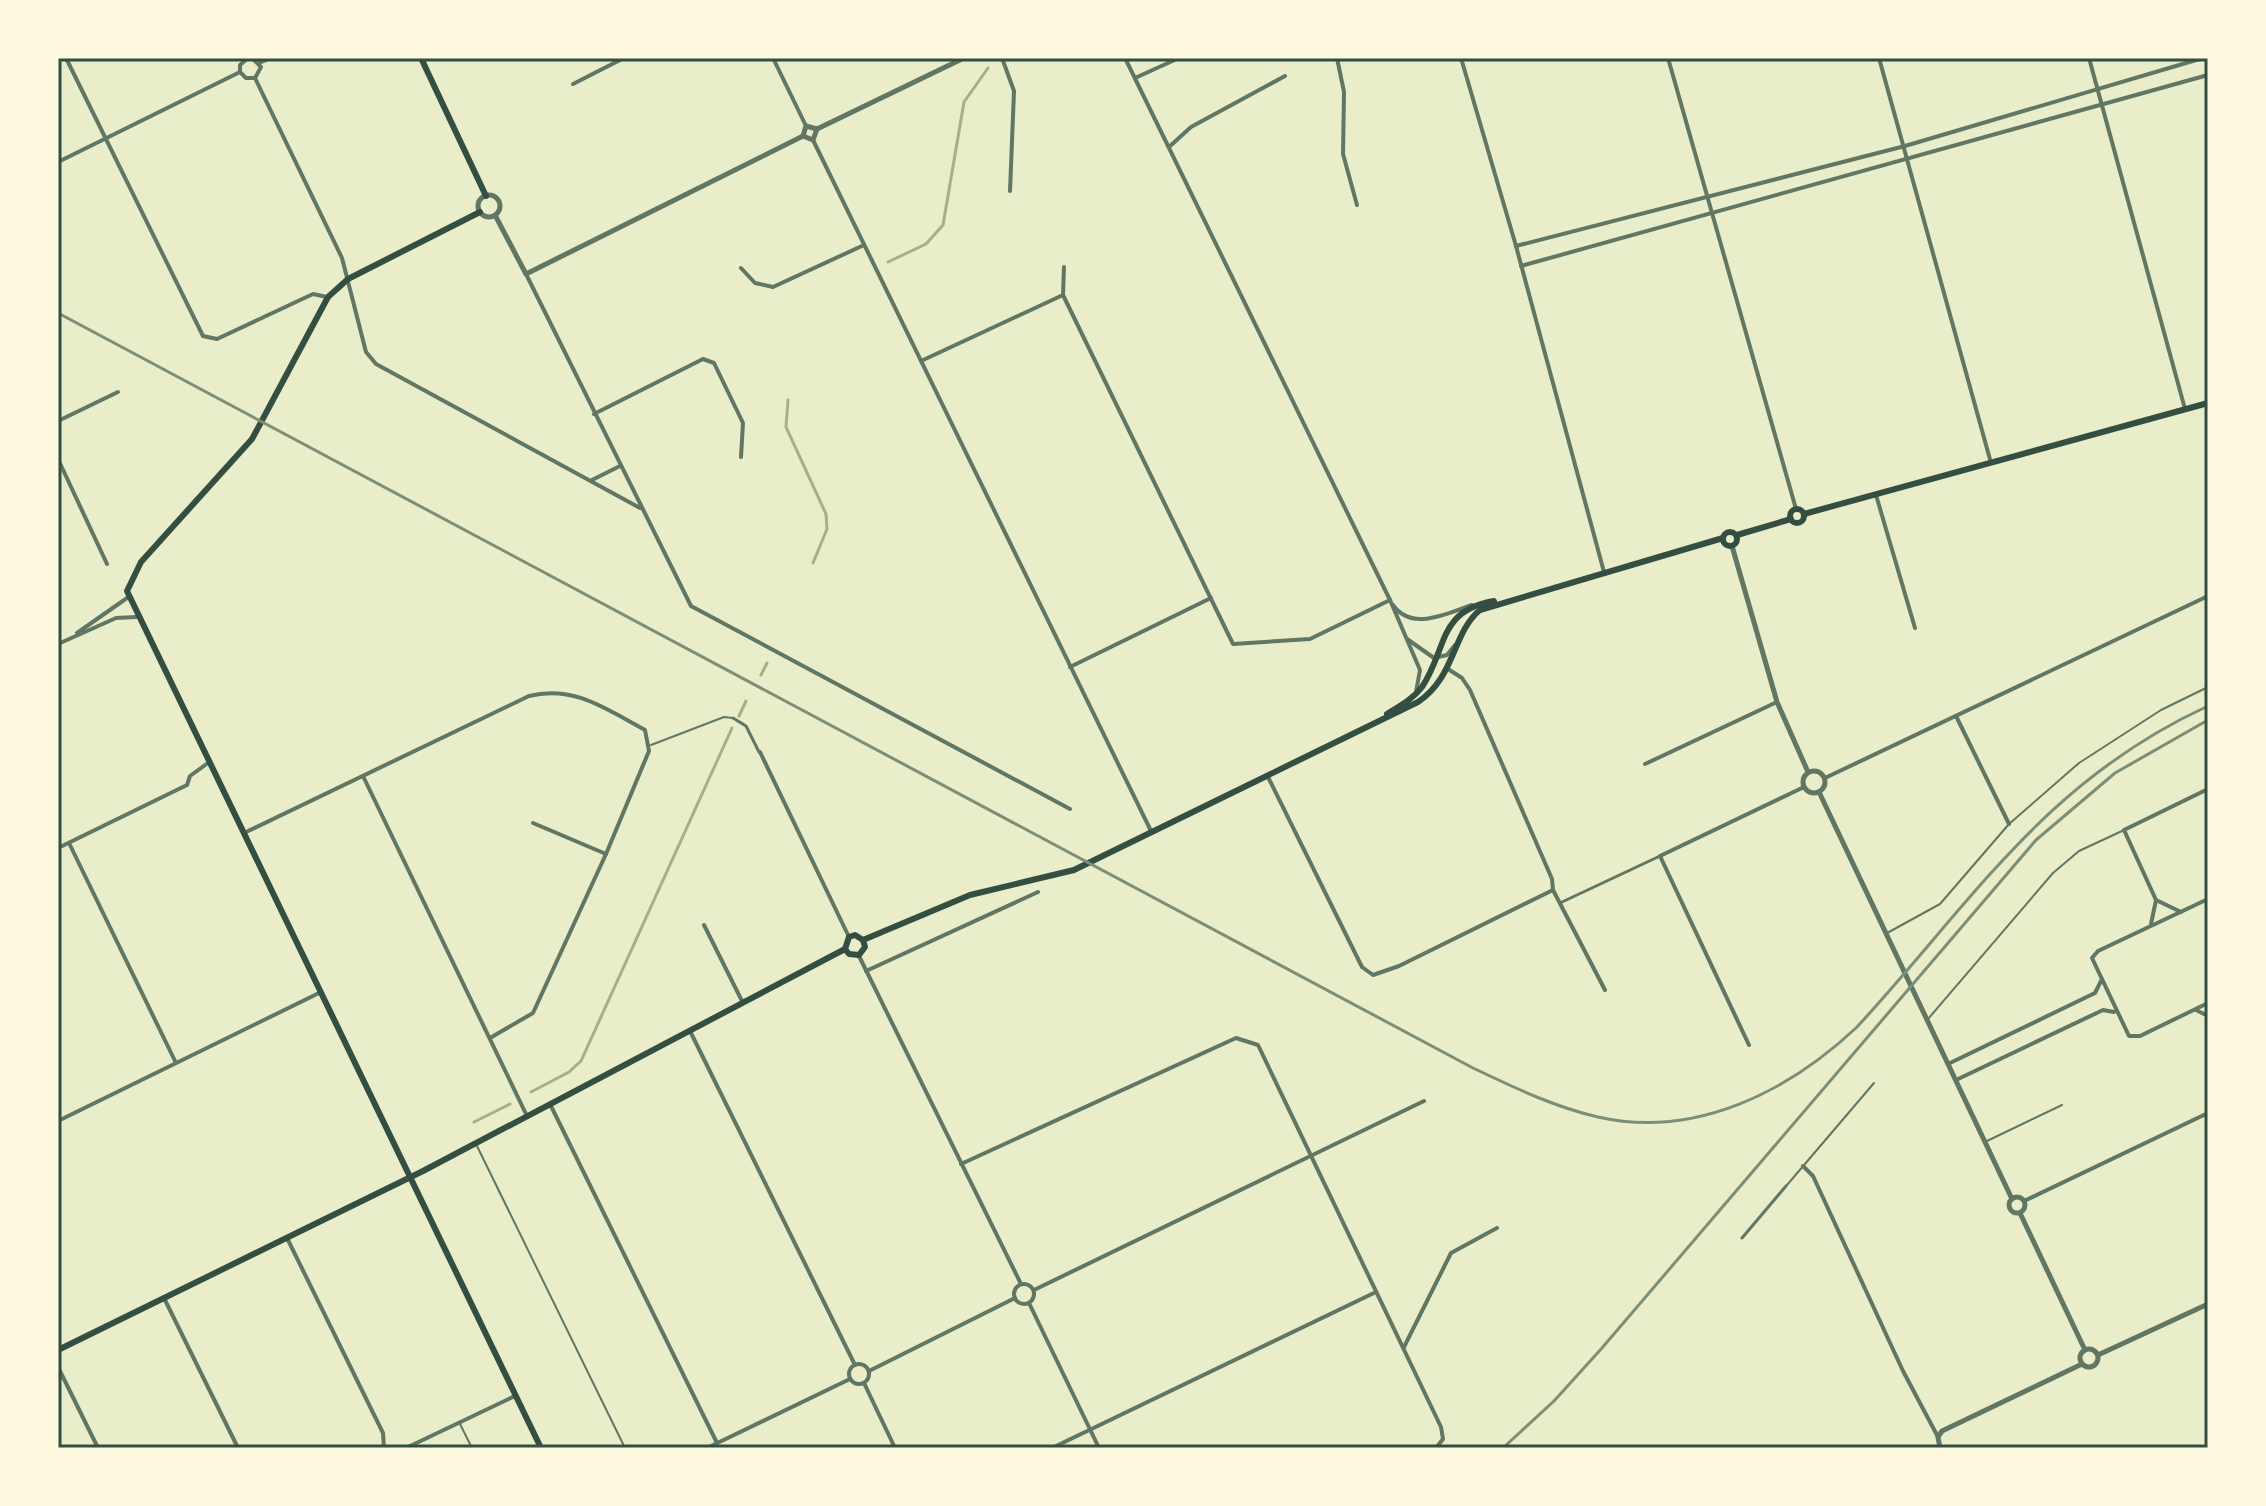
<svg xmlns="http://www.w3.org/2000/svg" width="2266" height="1506" font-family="'Crimson Pro',serif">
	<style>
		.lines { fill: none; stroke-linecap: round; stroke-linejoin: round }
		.stream { stroke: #a3b18a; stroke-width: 3 }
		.service { stroke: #617663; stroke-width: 2 }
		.pedestrian { stroke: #617663; stroke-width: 3 }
		.minor { stroke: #617663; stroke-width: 4 }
		.tertiary { stroke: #617663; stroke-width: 5 }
		.secondary { stroke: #344e41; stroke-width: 6 }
		.rail { stroke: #7c8e77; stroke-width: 3 }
		.neatline { fill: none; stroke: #344e41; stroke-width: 3 }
	</style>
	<rect width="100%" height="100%" fill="#e9edc9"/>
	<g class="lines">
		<g class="stream">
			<path d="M888,262L926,244L943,225L964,102L988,68"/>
			<path d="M788,400L786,427L826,514L827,529L813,563"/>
			<path d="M761,675L767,663"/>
			<path d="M739,716L746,701"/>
			<path d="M531,1092L569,1072L581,1061L732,728"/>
			<path d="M474,1122L510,1104"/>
		</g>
		<g class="service">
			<path d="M651,745L724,717L733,718"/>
			<path d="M1889,932L1940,904L2009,824L2079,763L2161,710L2208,687"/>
			<path d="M1928,1019L2053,873L2079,851L2122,831"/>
			<path d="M1987,1141L2062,1105"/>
			<path d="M476,1144L625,1448"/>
			<path d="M1787,1185L1874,1083"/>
			<path d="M460,1424L472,1448"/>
		</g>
		<g class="pedestrian">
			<path d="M733,718L746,726L759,752"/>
			<path d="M1562,902L1660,856"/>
			<path d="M1742,1238L1786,1186"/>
		</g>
		<g class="minor">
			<path d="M66,58L203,336L217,339L313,294L327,297"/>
			<path d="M248,58L240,65V72L246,78H255"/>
			<path d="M252,58L261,67L255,78"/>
			<path d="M632,58H643"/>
			<path d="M773,58L806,126"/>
			<path d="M1002,58L1014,91L1010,191"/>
			<path d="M1125,58L1390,600L1420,670L1416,692"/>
			<path d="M1337,58L1344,92L1343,154L1357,205"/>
			<path d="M1461,58L1516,246L1604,572"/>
			<path d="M1668,58L1796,509"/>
			<path d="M1879,58L1991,463"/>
			<path d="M2089,58L2185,409"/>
			<path d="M259,63L271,58"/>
			<path d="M255,78L342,258L366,352L376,364L640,508"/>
			<path d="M1135,78L1179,58"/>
			<path d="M573,84L624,58"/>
			<path d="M813,140L1151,831"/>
			<path d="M1169,147L1191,127L1285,76"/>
			<path d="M58,162L240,72"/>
			<path d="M1516,246L1905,146L2203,58"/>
			<path d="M1521,266L2208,75"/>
			<path d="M1064,267L1063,295L1233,644L1310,639L1390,600"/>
			<path d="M741,268L755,283L773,287L864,245"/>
			<path d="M526,274L691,606L1070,809"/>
			<path d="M921,361L1063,295"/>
			<path d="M594,414L703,359L714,363L743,423L741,457"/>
			<path d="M58,421L118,392"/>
			<path d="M58,459L107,564"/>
			<path d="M592,480L620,466"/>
			<path d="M1876,495L1915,628"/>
			<path d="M1393,605C1412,632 1447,613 1472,605"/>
			<path d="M77,633L127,598"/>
			<path d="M1407,639L1434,658L1447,655L1455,645"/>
			<path d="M58,644L116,618L136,617"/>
			<path d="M1070,667L1211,598"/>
			<path d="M1448,669L1462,678L1470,690L1552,879L1553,890L1605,990"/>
			<path d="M1956,716L2009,824"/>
			<path d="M760,752L849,937"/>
			<path d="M1645,764L1777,702"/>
			<path d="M363,776L527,1116"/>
			<path d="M1268,777L1362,967L1373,975L1399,966L1553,890"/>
			<path d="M1825,778L2208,596"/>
			<path d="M533,823L606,854"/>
			<path d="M244,833L529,696C574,685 606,709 645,730L649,751L606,854L533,1013L490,1038"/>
			<path d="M69,843L176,1063"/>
			<path d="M58,848L187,785L190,776L208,763"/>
			<path d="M2208,899L2098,951L2092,958L2129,1036H2140L2208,1003"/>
			<path d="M2181,912L2156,900L2124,830L2208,789"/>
			<path d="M2151,924L2156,900"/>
			<path d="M704,925L743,1003"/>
			<path d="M859,956L1021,1284"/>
			<path d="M866,971L1038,892"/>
			<path d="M2196,1010L2208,1016"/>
			<path d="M690,1031L855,1365"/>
			<path d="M1749,1045L1660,856L1804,787"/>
			<path d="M1948,1064L2095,993L2101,981"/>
			<path d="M1956,1080L2103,1010L2114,1012"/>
			<path d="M550,1104L717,1443"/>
			<path d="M58,1121L319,993"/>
			<path d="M961,1164L1236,1038L1258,1045L1441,1427L1443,1439L1436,1448"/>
			<path d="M1803,1166L1813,1176L1903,1371L1938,1437"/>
			<path d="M2024,1201L2208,1113"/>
			<path d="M287,1238L383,1433L384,1448"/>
			<circle cx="1024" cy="1294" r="10"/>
			<path d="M1034,1290L1424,1101"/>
			<path d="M164,1298L238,1448"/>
			<path d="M1029,1303L1099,1448"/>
			<path d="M1404,1347L1451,1253L1497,1228"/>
			<circle cx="859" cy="1374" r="10"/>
			<path d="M58,1367L98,1448"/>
			<path d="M869,1371L1015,1298"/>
			<path d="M864,1383L895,1448"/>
			<path d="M406,1448L515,1396"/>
			<path d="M707,1448L850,1379"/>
			<path d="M1052,1448L1376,1292"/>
		</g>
		<g class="tertiary">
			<path d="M817,129L964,58"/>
			<path d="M803,136L813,140L817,129"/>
			<path d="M803,136L806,126L817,129"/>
			<circle cx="489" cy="206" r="11"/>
			<path d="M495,215L526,274L803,136"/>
			<path d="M1732,546L1777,702L1808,772"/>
			<circle cx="1814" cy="782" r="11"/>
			<path d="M1819,792L2012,1199"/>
			<circle cx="2017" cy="1205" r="8"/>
			<path d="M2020,1213L2085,1350"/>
			<circle cx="2089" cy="1358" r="9"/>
			<path d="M2098,1355L2208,1304"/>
			<path d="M1940,1448L1938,1437L1942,1431L2082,1364"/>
		</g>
		<g class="secondary">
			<path d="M421,58L486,196"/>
			<path d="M480,212L348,279L328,297L252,439L141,562L127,591L541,1448"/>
			<circle cx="1797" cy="516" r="7"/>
			<path d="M1804,514L2208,403"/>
			<circle cx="1730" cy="539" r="7"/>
			<path d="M1737,535L1791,519"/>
			<path d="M1387,714C1400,706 1413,699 1422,687C1448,648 1437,611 1494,601"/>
			<path d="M863,940L970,895L1074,870L1418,702C1456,676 1452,633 1480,610L1723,538"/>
			<path d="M845,949L849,954L859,955L865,947L863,940"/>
			<path d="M58,1350L423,1171L845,949L849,937L855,935L863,940"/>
		</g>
		<g class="rail">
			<path d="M58,313L1473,1068C1513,1087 1554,1107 1598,1117C1695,1139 1788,1092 1857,1027C1973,901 2045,781 2208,706"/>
			<path d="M1503,1448L1554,1401L1602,1348L2036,840L2115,773L2208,720"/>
		</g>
	</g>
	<rect width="2266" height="1506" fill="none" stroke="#fefae0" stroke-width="120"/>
	<rect x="60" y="60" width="2146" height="1386" class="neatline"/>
</svg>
